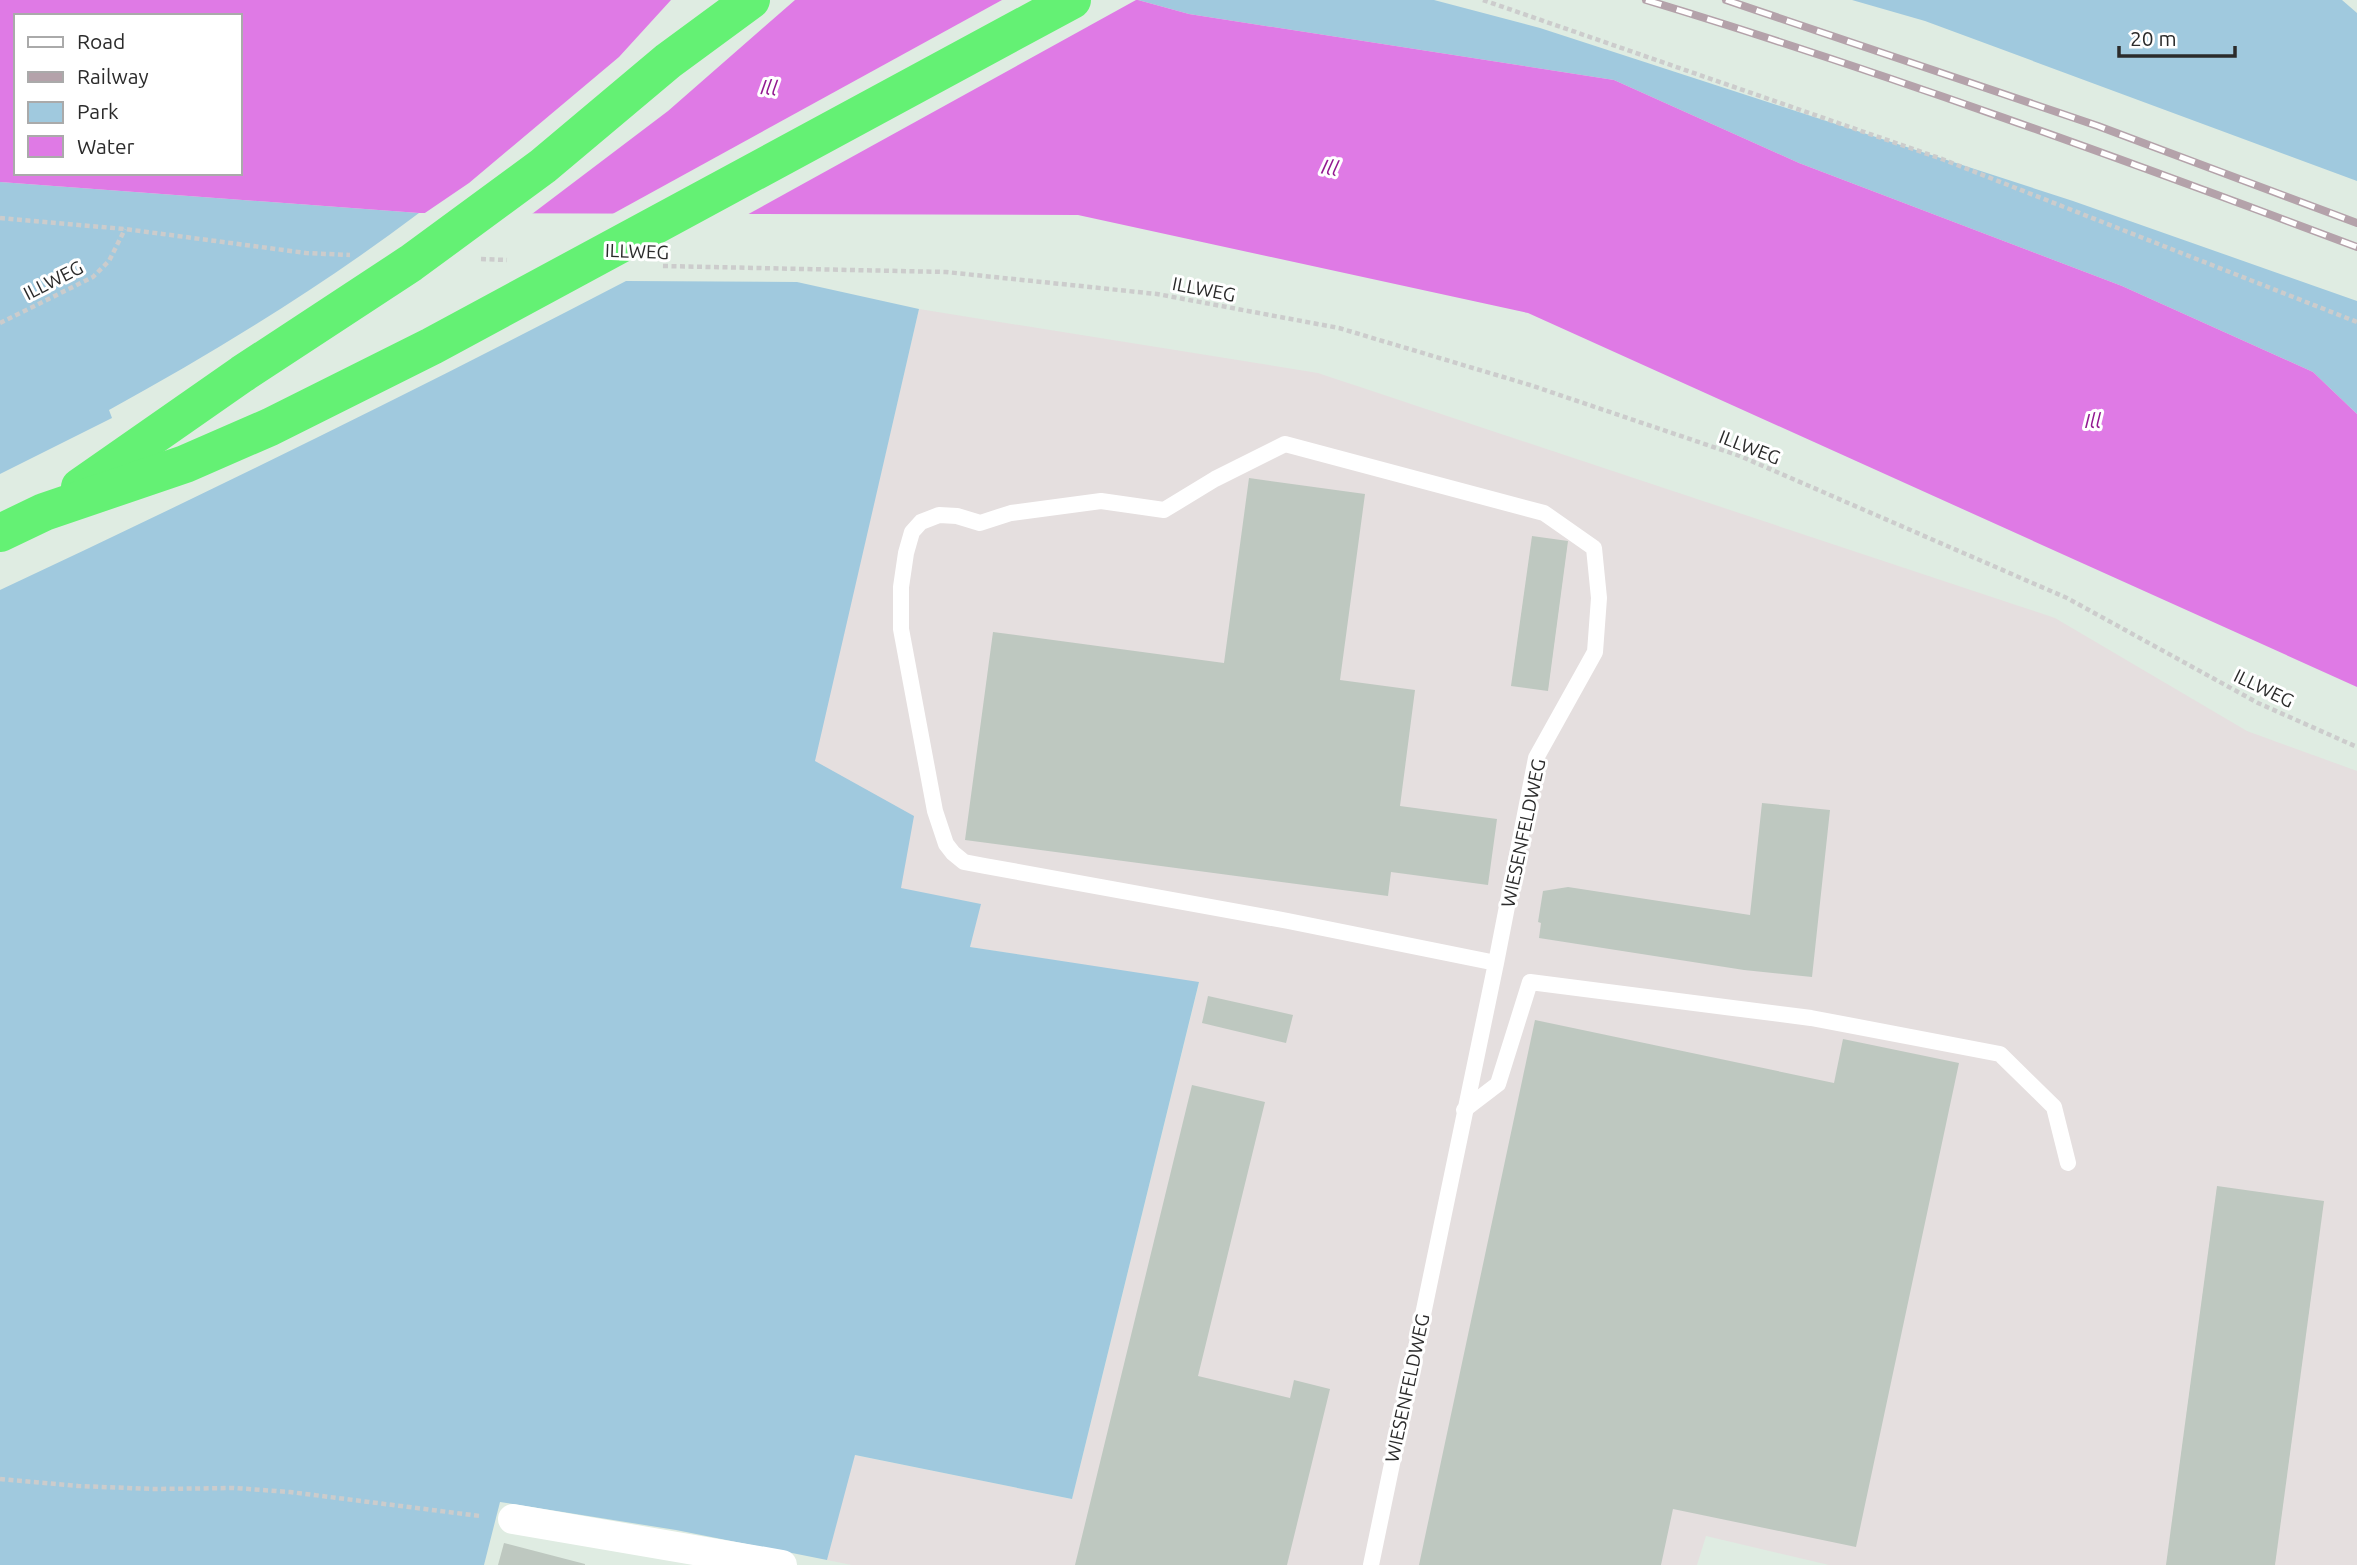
<svg xmlns="http://www.w3.org/2000/svg" width="2357" height="1565" font-family="Ubuntu,sans-serif">
	<style>
		.industrial { fill: #e5dfdf }
		.green { fill: #a0c9de }
		.water { fill: #df7ae5; fill-rule: evenodd }
		.pier { fill: #dfece2 }
		.building { fill: #bec8c0 }
		.lines { fill: none; stroke-linecap: round; stroke-linejoin: round }
		.path { stroke: #ccc; stroke-width: 4.5; stroke-dasharray: 5 3.5; stroke-linecap: butt }
		.service { stroke: #fff; stroke-width: 16 }
		.minor { stroke: #fff; stroke-width: 30 }
		.motorway { stroke: #64f174; stroke-width: 38 }
		.rail-casing { stroke: #b4a2aa; stroke-width: 8 }
		.rail { stroke: #fff; stroke-width: 5; stroke-dasharray: 16; stroke-linecap: butt }
		.labels { text-anchor: middle; stroke-width: 6; stroke-linejoin: round; paint-order: stroke }
		.street-label { font-size: 19px; fill: #2b2b2b; stroke: #fff }
		.water-label { font-size: 21px; font-style: italic; fill: #921890; stroke: #fff }
	</style>
	<rect width="100%" height="100%" fill="#dfece2"/>
	<path class="industrial" d="M919,309L1318,373L2055,618L2247,731L2357,771V1565H1829L1706,1536L1697,1565H852L827,1560L854,1455L1072,1499L1199,983L970,947L980,904L901,889L814,761Z"/>
	<g class="green">
		<path d="M1138,0H1434L1540,28L2073,201L2357,301V414L2313,372L2122,286L1799,163L1614,80L1189,14Z"/>
		<path d="M1852,0H2342L2357,13V181L1925,21Z"/>
		<path d="M0,182L419,213C321,287 216,351 109,410L112,418L0,474Z"/>
		<path d="M626,281L797,282L919,309L815,761L914,816L901,888L981,904L970,947L1199,982L1072,1499L855,1455L827,1560L676,1530L500,1502L484,1565H0V590C211,491 419,389 626,281Z"/>
	</g>
	<path class="water" d="M0,0H1138L1189,14L1614,80L1799,163L2122,286L2313,372L2357,414V687L1528,313L1078,215L419,213L0,182ZM16,16H240V173H16Z"/>
	<g class="pier">
		<path d="M671,0H795L668,111L528,217H419L469,183L619,57Z"/>
		<path d="M1002,0H1136L743,217H607Z"/>
	</g>
	<g class="building">
		<path d="M1249,478L1365,494L1340,680L1415,690L1400,806L1497,819L1488,885L1391,872L1388,896L965,840L993,632L1224,663Z"/>
		<path d="M1532,536L1568,541L1548,691L1511,686Z"/>
		<path d="M1762,803L1830,810L1812,977L1744,970L1539,938L1541,923L1538,922L1543,891L1568,887L1750,915Z"/>
		<path d="M1208,996L1293,1015L1286,1043L1202,1023Z"/>
		<path d="M1535,1020L1834,1083L1843,1039L1959,1063L1856,1547L1673,1509L1661,1565H1419Z"/>
		<path d="M1192,1085L1265,1102L1198,1376L1290,1398L1294,1380L1330,1389L1287,1565H1075Z"/>
		<path d="M2217,1186L2324,1201L2275,1565H2166Z"/>
		<path d="M504,1543L585,1564V1565H498Z"/>
	</g>
	<g class="lines">
		<g class="path">
			<path d="M1483,0L1942,159L2357,322"/>
			<path d="M0,218L125,229L306,253L350,255"/>
			<path d="M481,259L507,260"/>
			<path d="M663,266L946,272L1157,294L1339,328L1530,385L1740,456L2067,598L2258,703L2357,747"/>
			<path d="M0,323L93,277L109,261L125,229"/>
			<path d="M0,1479L78,1486L154,1489L234,1488L290,1492L480,1516"/>
		</g>
		<g class="service">
			<path d="M1464,1110L1498,1084L1530,982L1811,1018L2000,1054L2054,1107L2068,1163"/>
			<path d="M1371,1565L1496,963L1536,758L1595,652L1599,598L1594,548L1544,513L1285,444L1215,479L1164,510L1101,501L1011,513L980,523L957,516L939,515L921,522L912,532L906,553L901,587V629L935,811L946,844L953,853L964,862L985,866L1288,921L1496,963"/>
		</g>
		<path class="minor" d="M513,1519L782,1565"/>
		<g class="motorway">
			<path d="M80,487L242,374L411,263L543,166L668,61L751,0"/>
			<path d="M0,533L44,512L185,464L270,427L432,346L1072,0"/>
		</g>
		<g class="rail-casing">
			<g id="rail">
				<path d="M1646,0C1887,73 2122,159 2357,247"/>
				<path d="M1726,0L2098,126L2357,223"/>
			</g>
		</g>
		<use href="#rail" class="rail"/>
	</g>
	<g class="labels">
		<g class="street-label">
			<text transform="translate(637 251) rotate(2)" y="7">ILLWEG</text>
			<text transform="translate(53 280) rotate(-27)" y="7">ILLWEG</text>
			<text transform="translate(1204 289) rotate(11)" y="7">ILLWEG</text>
			<text transform="translate(1750 447) rotate(21)" y="7">ILLWEG</text>
			<text transform="translate(2264 688) rotate(26)" y="7">ILLWEG</text>
			<text transform="translate(1523 833) rotate(-78)" y="7">WIESENFELDWEG</text>
			<text transform="translate(1407 1388) rotate(-78)" y="7">WIESENFELDWEG</text>
		</g>
		<g class="water-label">
			<text transform="translate(769 88) rotate(6)" y="7">Ill</text>
			<text transform="translate(1330 168) rotate(11)" y="7">Ill</text>
			<text x="2093" y="428">Ill</text>
		</g>
	</g>
	<rect x="14" y="14" width="228" height="161" fill="#ffffff" stroke="#aaaaaa" stroke-width="2"/>
	<rect x="28" y="37" width="35" height="10" fill="#ffffff" stroke="#aaaaaa" stroke-width="2"/>
	<text x="77" y="49" font-size="21" fill="#2b2b2b">Road</text>
	<rect x="28" y="72" width="35" height="10" fill="#b4a2aa" stroke="#aaaaaa" stroke-width="2"/>
	<text x="77" y="84" font-size="21" fill="#2b2b2b">Railway</text>
	<rect x="28" y="102" width="35" height="21" fill="#a0c9de" stroke="#aaaaaa" stroke-width="2"/>
	<text x="77" y="119" font-size="21" fill="#2b2b2b">Park</text>
	<rect x="28" y="136" width="35" height="21" fill="#df7ae5" stroke="#aaaaaa" stroke-width="2"/>
	<text x="77" y="154" font-size="21" fill="#2b2b2b">Water</text>
	<path d="M2119 46v10h116v-10" fill="none" stroke="#2b2b2b" stroke-width="3.5"/>
	<text x="2130" y="46" font-size="21" fill="#2b2b2b" stroke="#ffffff" stroke-width="5" paint-order="stroke">20 m</text>
</svg>
